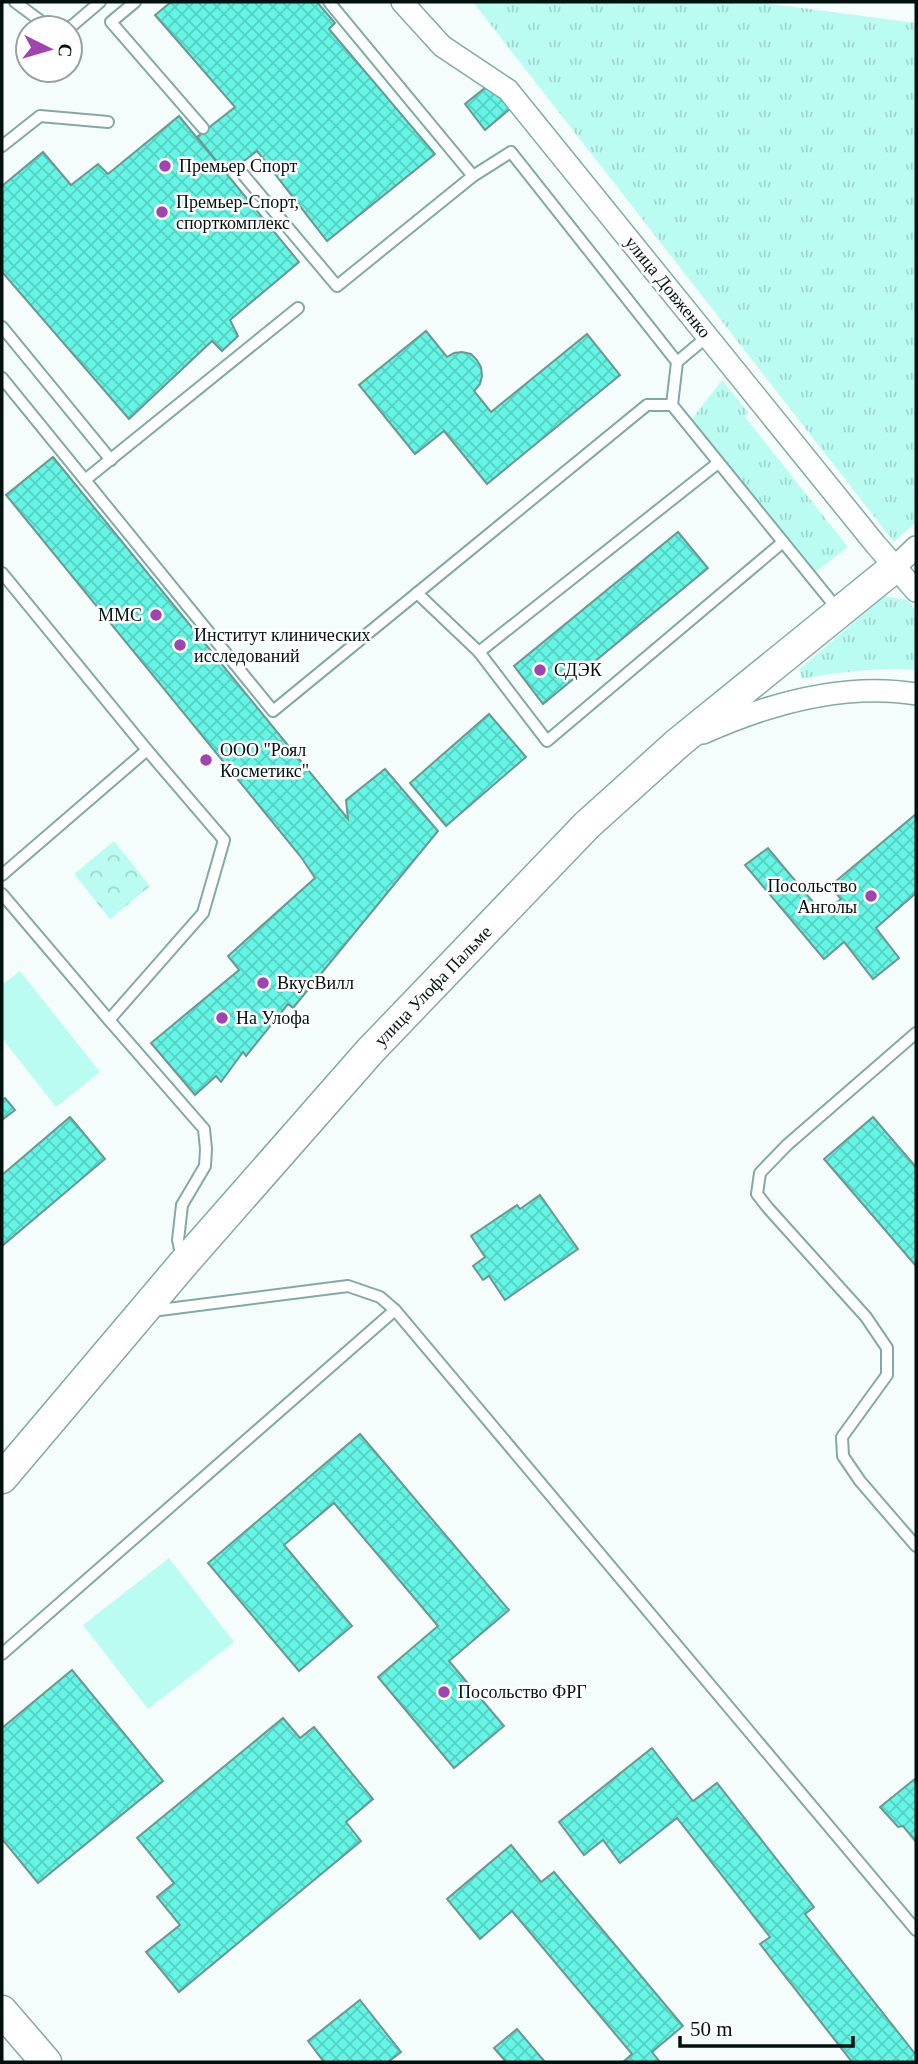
<svg xmlns="http://www.w3.org/2000/svg" width="918" height="2064" font-family="Georgia,serif">
	<style>
		.grass { fill: url(#grass-tufts) }
		.park { fill: url(#park-crowns) }
		.pitch { fill: #bafcf2 }
		.building { fill: url(#building-cross-hatch); stroke: #6d9791; stroke-width: 2 }
		.lines { fill: none; stroke-linecap: round; stroke-linejoin: round }
		.lane-casing { stroke: #81aaa4; stroke-width: 14 }
		.street-casing { stroke: #81aaa4; stroke-width: 24 }
		.secondary-casing { stroke: #81aaa4; stroke-width: 33 }
		.lane { stroke: #fff; stroke-width: 10 }
		.street { stroke: #fff; stroke-width: 21 }
		.secondary { stroke: #fff; stroke-width: 30 }
		.poi-dot { fill: #a044af; stroke: #fff; stroke-width: 2.5 }
		.labels { text-anchor: middle; stroke-width: 5; stroke-linejoin: round; paint-order: stroke }
		.poi-label { font-size: 18px; fill: #02100e; stroke: #fff; text-anchor: start }
		.street-label { font-size: 18px; fill: #02100e; stroke: #fff }
	</style>
	<defs>
		<pattern id="grass-tufts" width="24" height="20" patternUnits="userSpaceOnUse" patternTransform="scale(1.75)"><rect width="24" height="20" fill="#bafcf2"/><path d="M3 7l-1-3M5 7V3M7 7l1-3M15 17l-1-3M17 17v-4M19 17l1-3" fill="none" stroke="#9ed7ce"/></pattern>
		<pattern id="park-crowns" width="20" height="18" patternUnits="userSpaceOnUse" patternTransform="scale(1.75)"><rect width="20" height="18" fill="#bafcf2"/><path d="M2 6a3 3 0 1 1 6 0M12 15a3 3 0 1 1 6 0" fill="none" stroke="#9ed7ce"/></pattern>
		<pattern id="building-cross-hatch" width="8" height="8" patternUnits="userSpaceOnUse" patternTransform="scale(1.75)"><rect width="8" height="8" fill="#64f5e5"/><path d="M0 0l8 8M0 8l8-8" fill="none" stroke="#55d1c3"/></pattern>
	</defs>
	<rect width="100%" height="100%" fill="#f5fdfc"/>
	<g class="grass">
		<path d="M473,2H757L916,23V522L894,542Z"/>
		<path d="M722,380L748,412L745,417L848,547L813,574L691,420Z"/>
		<path d="M884,596L907,600L916,611V670C877,666 839,673 801,679L800,669Z"/>
	</g>
	<path class="park" d="M114,841L150,886L110,919L74,874Z"/>
	<g class="pitch">
		<path d="M20,971L100,1072L56,1107L2,1038V985Z"/>
		<path d="M169,1558L234,1642L148,1709L83,1625Z"/>
	</g>
	<g class="building">
		<path d="M171,2H317L335,23L329,29L435,154L327,241L257,151L227,174L197,137L235,107L155,15Z"/>
		<path d="M491,83L511,108L485,130L465,104Z"/>
		<path d="M179,116L299,262L230,320L238,336L222,351L212,341L129,419L2,272V186L43,152L71,185L98,164L108,174Z"/>
		<path d="M426,331L447,357L454,353L462,352L471,354L477,360L481,367L482,376L480,384L474,391L491,412L587,334L620,375L487,484L444,431L415,454L359,385Z"/>
		<path d="M53,457L348,819L346,800L385,769L438,831L293,1008L288,1004L246,1056L243,1052L221,1082L216,1076L195,1095L151,1043L239,970L228,956L315,878L301,857L6,495Z"/>
		<path d="M678,532L708,568L543,704L514,666Z"/>
		<path d="M489,714L526,757L446,826L410,783Z"/>
		<path d="M916,814V893L876,928L899,958L873,979L844,942L824,959L745,865L768,848L823,914L841,899L830,886Z"/>
		<path d="M5,1098L15,1110L2,1120V1100Z"/>
		<path d="M70,1117L105,1159L2,1246V1175Z"/>
		<path d="M873,1117L916,1167V1266L824,1159Z"/>
		<path d="M540,1195L578,1249L505,1300L489,1276L483,1280L473,1266L485,1257L471,1236L517,1205L520,1209Z"/>
		<path d="M360,1434L509,1610L449,1661L504,1726L454,1768L378,1677L438,1626L334,1503L284,1545L352,1626L299,1671L208,1563Z"/>
		<path d="M72,1670L163,1781L38,1883L2,1839V1728Z"/>
		<path d="M283,1718L300,1738L314,1727L373,1799L346,1822L361,1841L179,1992L146,1952L180,1925L157,1897L174,1883L137,1838Z"/>
		<path d="M652,1748L693,1801L717,1783L814,1907L805,1914L916,2055V2062H852L760,1944L770,1937L677,1818L620,1863L603,1840L584,1855L559,1822Z"/>
		<path d="M916,1778V1842L903,1826L898,1827L880,1807Z"/>
		<path d="M511,1845L541,1882L554,1872L683,2026L652,2052L660,2062H623L632,2054L512,1911L480,1939L447,1899Z"/>
		<path d="M360,2000L401,2052L388,2062H324L308,2041Z"/>
		<path d="M517,2029L545,2062H506L494,2048Z"/>
	</g>
	<g class="lines">
		<g class="lane-casing">
			<g id="lane">
				<path d="M15,2L50,28"/>
				<path d="M135,2L111,22L203,128"/>
				<path d="M329,2L473,176L511,152L677,362L672,405L839,611"/>
				<path d="M67,28L73,25L100,2"/>
				<path d="M2,146L40,116L108,122"/>
				<path d="M241,172L337,286L473,176"/>
				<path d="M2,327L111,460"/>
				<path d="M677,362L708,336"/>
				<path d="M2,378L273,711L647,405H672"/>
				<path d="M718,463L479,652L547,741L783,542"/>
				<path d="M85,480L298,308"/>
				<path d="M2,573L147,750L224,840L203,913L109,1020L204,1129L206,1149L205,1166L182,1205L178,1240L182,1258"/>
				<path d="M417,593L479,652"/>
				<path d="M2,875L147,750"/>
				<path d="M2,894L109,1020"/>
				<path d="M916,1033L787,1145L760,1173L757,1194L768,1208L866,1317L887,1348V1375L842,1437L843,1456L860,1481L916,1546"/>
				<path d="M152,1311L348,1286L380,1297L395,1310L916,1930"/>
				<path d="M2,1654L395,1310"/>
			</g>
		</g>
		<g class="street-casing">
			<g id="street">
				<path d="M402,2L442,46L508,90L876,545L916,591"/>
				<path d="M895,567L916,547"/>
				<path d="M703,733C768,704 844,682 916,694"/>
			</g>
		</g>
		<g class="secondary-casing">
			<g id="secondary">
				<path d="M2,1478L183,1264L370,1051L587,825L678,743L895,567"/>
				<path d="M2,2011L46,2062"/>
			</g>
		</g>
		<use href="#lane" class="lane"/>
		<use href="#street" class="street"/>
		<use href="#secondary" class="secondary"/>
	</g>
	<g class="poi-dot">
		<circle cx="165" cy="166" r="7"/>
		<circle cx="162" cy="212" r="7"/>
		<circle cx="156" cy="615" r="7"/>
		<circle cx="180" cy="645" r="7"/>
		<circle cx="540" cy="670" r="7"/>
		<circle cx="206" cy="760" r="7"/>
		<circle cx="871" cy="896" r="7"/>
		<circle cx="263" cy="983" r="7"/>
		<circle cx="222" cy="1018" r="7"/>
		<circle cx="444" cy="1692" r="7"/>
	</g>
	<g class="labels">
		<g class="poi-label">
			<text x="179" y="172">Премьер Спорт</text>
			<text x="176" y="208">Премьер-Спорт,<tspan x="176" dy="21">спорткомплекс</tspan></text>
			<text x="142" y="621" text-anchor="end">ММС</text>
			<text x="194" y="641">Институт клинических<tspan x="194" dy="21">исследований</tspan></text>
			<text x="554" y="676">СДЭК</text>
			<text x="220" y="756">ООО "Роял<tspan x="220" dy="21">Косметикс"</tspan></text>
			<text x="857" y="892" text-anchor="end">Посольство<tspan x="857" dy="21">Анголы</tspan></text>
			<text x="277" y="989">ВкусВилл</text>
			<text x="236" y="1024">На Улофа</text>
			<text x="458" y="1698">Посольство ФРГ</text>
		</g>
		<g class="street-label">
			<text transform="translate(668 287) rotate(51)" y="6">улица Довженко</text>
			<text transform="translate(433 986) rotate(-46)" y="6">улица Улофа Пальме</text>
		</g>
	</g>
	<rect width="918" height="2064" fill="none" stroke="#02100e" stroke-width="7"/>
	<g transform="translate(49 49) rotate(95)"><circle r="33" fill="#ffffff" stroke="#9a9f9f" stroke-width="2"/>
	<path d="M0-5L12 26L0 18L-12 26Z" fill="#a044af"/>
	<text y="-10" font-size="19" font-weight="bold" text-anchor="middle" fill="#02100e">С</text>
	</g>
	<path d="M680 2036v10h173v-10" fill="none" stroke="#02100e" stroke-width="3.5"/>
	<text x="690" y="2036" font-size="21" fill="#02100e" stroke="#ffffff" stroke-width="5" paint-order="stroke">50 m</text>
</svg>
